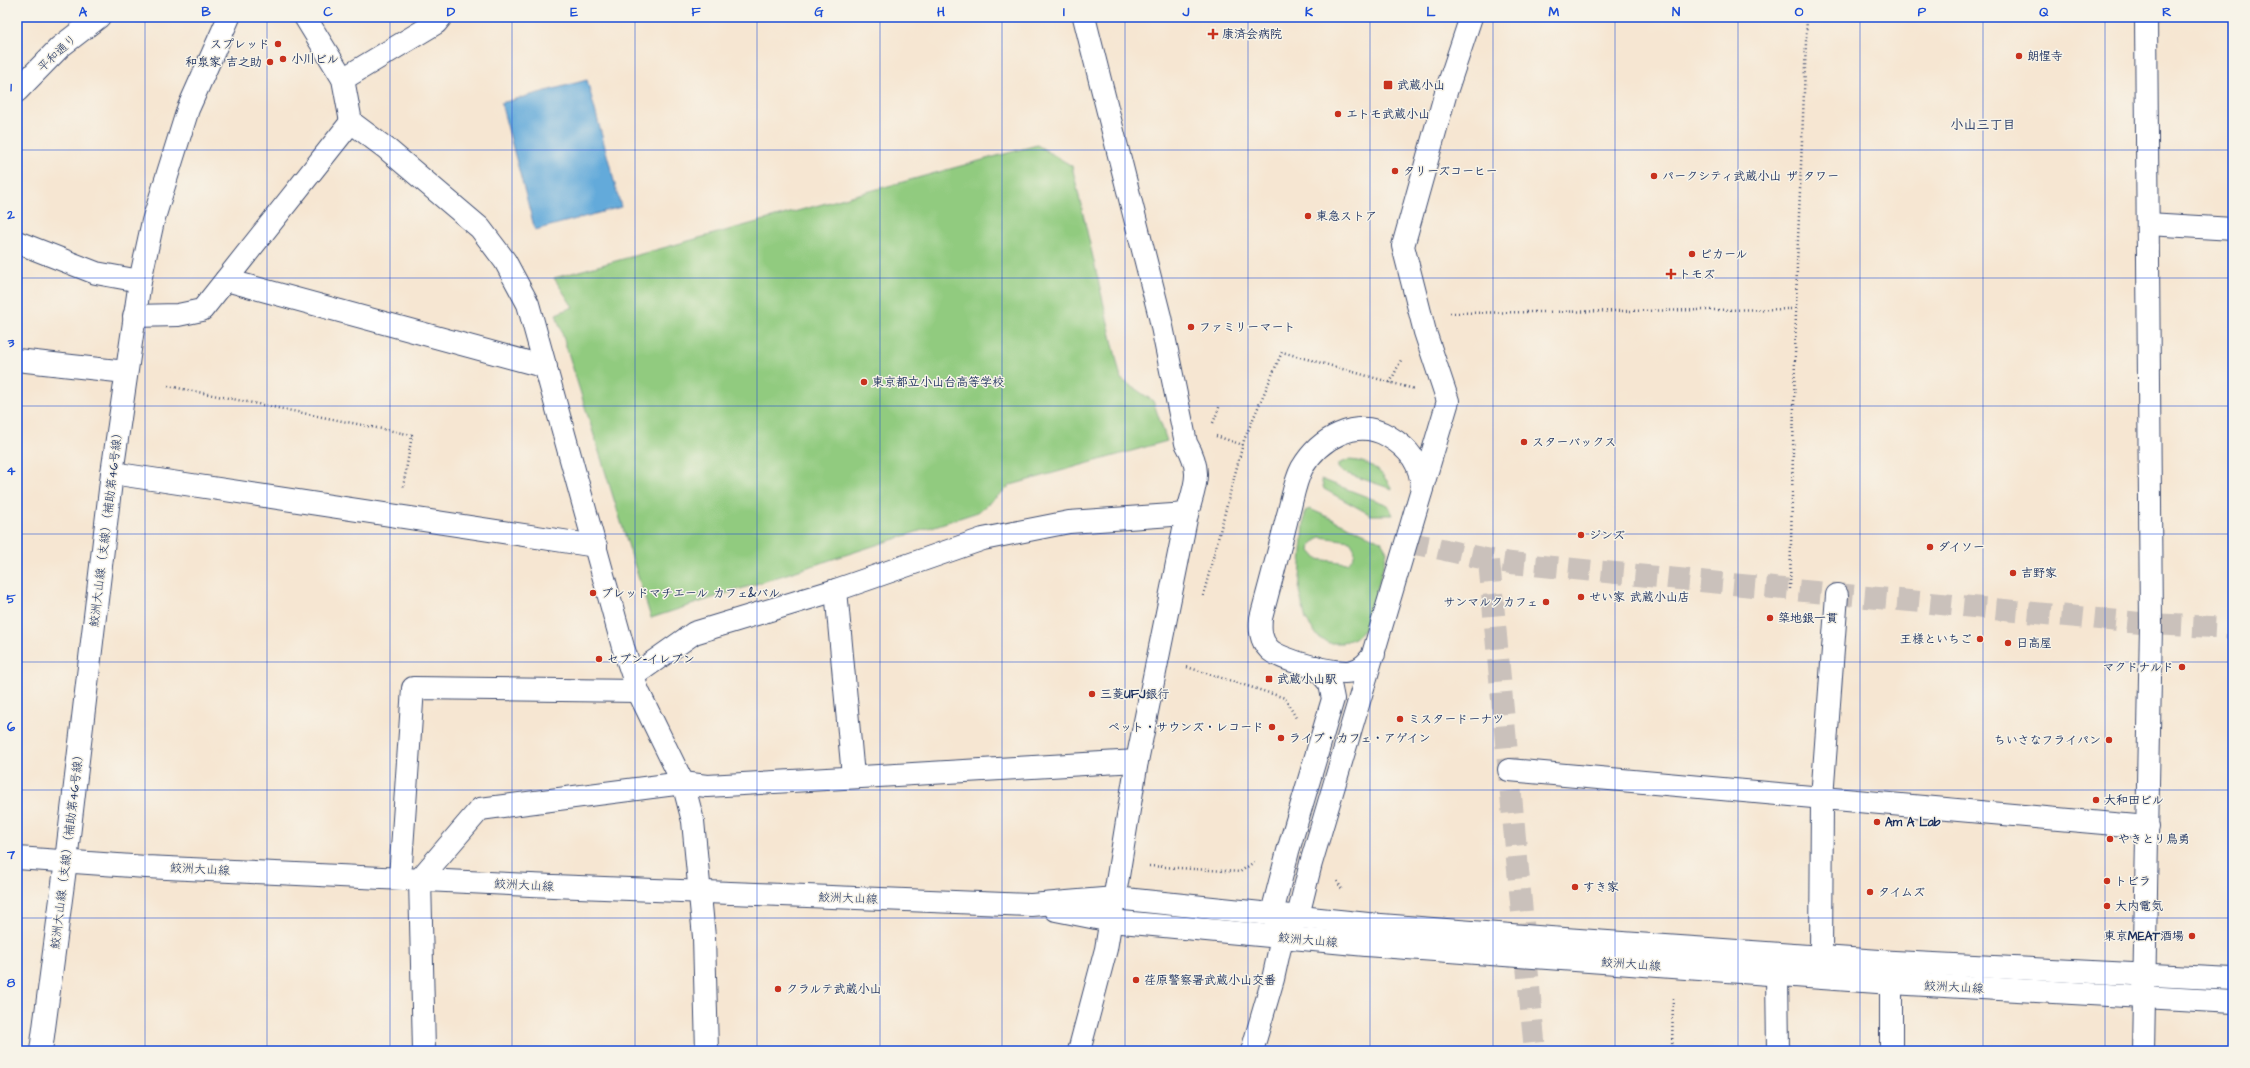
<svg xmlns="http://www.w3.org/2000/svg" width="2250" height="1068" font-family="'Architects Daughter','Klee One',sans-serif">
	<style>
		.green { fill: #91cb7f; stroke: #567d6e; fill-rule: evenodd }
		.water { fill: #63aada; stroke: #3f6c9c }
		.lines { fill: none; stroke-linecap: round; stroke-linejoin: round }
		.minor-tunnel { stroke: #cac1bb; stroke-width: 22; stroke-dasharray: 22 11; stroke-linecap: butt }
		.minor-casing { stroke: #3c4a6f; stroke-width: 24 }
		.major-casing { stroke: #3c4a6f; stroke-width: 24 }
		.path { stroke: #3c4a6f; stroke-width: 2.5; stroke-dasharray: 1 3; stroke-linecap: butt }
		.minor { stroke: #fff; stroke-width: 22 }
		.major { stroke: #fff; stroke-width: 22 }
		.grid { fill: none; stroke: #1d4ed8; stroke-width: 1; stroke-opacity: 0.55 }
		.poi-dot { fill: #c8321e; stroke: #f7f3e8; stroke-width: 1.5 }
		.labels { text-anchor: middle; stroke-width: 3; stroke-linejoin: round; paint-order: stroke }
		.poi-label { font-size: 12px; font-weight: bold; fill: #1b2f5e; stroke: #f7f3e8; text-anchor: start }
		.street-label { font-size: 12px; fill: #1b2f5e; stroke: #f7f3e8 }
		.neighbourhood-label { font-size: 13px; font-weight: bold; fill: #1b2f5e; stroke: #f7f3e8 }
		.neatline { fill: none; stroke: #1d4ed8; stroke-width: 1.5 }
		.grid-label { font-size: 13px; text-anchor: middle; font-weight: bold; fill: #1d4ed8 }
	</style>
	<rect width="100%" height="100%" fill="#f7f3e8"/>
	<filter id="ink" filterUnits="userSpaceOnUse"><feTurbulence type="fractalNoise" baseFrequency=".025" numOctaves="2"/><feDisplacementMap in="SourceGraphic" scale="8" xChannelSelector="R" yChannelSelector="G"/><feConvolveMatrix kernelMatrix="1 2 1 2 8 2 1 2 1" color-interpolation-filters="sRGB"/></filter>
	<filter id="wash" filterUnits="userSpaceOnUse"><feTurbulence type="fractalNoise" baseFrequency=".012" numOctaves="4" result="noise"/><feDisplacementMap in="SourceGraphic" scale="16" xChannelSelector="R" yChannelSelector="G"/><feGaussianBlur stdDeviation="0.9" result="paint"/><feColorMatrix in="noise" values="0 0 0 0 0 0 0 0 0 0 0 0 0 0 0 0 0 1.4 0 .05"/><feComposite in="paint" operator="in"/></filter>
	<g filter="url(#wash)">
		<rect width="100%" height="100%" fill="#f6e6d2"/>
		<g class="green">
			<path d="M1037,145L1072,166L1121,379L1153,401L1167,441L1011,485L978,512L651,618L556,314L573,307L554,278Z"/>
			<path d="M1348,460C1371,461 1381,470 1392,489L1342,472L1338,468V464Z"/>
			<path d="M1321,479L1388,505L1393,515H1371L1324,489Z"/>
			<path d="M1310,509L1381,541L1387,551L1368,626L1355,638L1342,643H1329L1319,638L1306,620L1299,591L1305,511ZM1320,537L1350,541C1357,550 1356,557 1347,563L1317,559L1310,551L1311,545Z"/>
		</g>
		<path class="water" d="M587,80L621,207L535,230L501,103Z"/>
	</g>
	<g filter="url(#ink)">
		<g class="lines">
			<g class="minor-tunnel">
				<path d="M1406,543C1442,547 1476,559 1511,563L2151,624L2233,628"/>
				<path d="M1489,561L1535,1051"/>
			</g>
			<g class="minor-casing">
				<g id="minor">
					<path d="M305,17L343,79L351,122L387,149L480,228L505,261L528,304L623,647L638,691L683,783L693,821L704,937L707,1051"/>
					<path d="M343,79L436,23L441,17"/>
					<path d="M17,91L60,47L99,17"/>
					<path d="M2148,224L2233,229"/>
					<path d="M17,242L96,273L140,281"/>
					<path d="M226,280L546,367"/>
					<path d="M134,316L178,315L202,310L351,122"/>
					<path d="M17,360L126,372"/>
					<path d="M112,473L596,546"/>
					<path d="M1422,488L1448,401L1425,332L1403,246L1446,92L1471,17"/>
					<path d="M836,590L853,776"/>
					<path d="M633,676L694,633L836,590L983,539L1069,522L1187,514"/>
					<path d="M1509,770L2148,827"/>
					<path d="M400,878L413,688L638,691"/>
					<path d="M1279,931L1272,913L1288,851L1333,699L1330,684L1316,667"/>
					<path d="M1821,956L1822,798L1837,595"/>
					<path d="M1777,974L1778,1051"/>
					<path d="M1891,983V1051"/>
					<path d="M424,1051L420,879L480,809L683,783L707,786L1137,761"/>
					<path d="M1079,1051L1106,949L1137,761L1187,514C1195,485 1203,472 1186,443L1160,317L1084,17"/>
					<path d="M1252,1051L1273,979L1282,938L1298,916L1311,863L1422,489C1421,464 1410,449 1388,436C1356,417 1319,439 1302,468C1294,483 1292,502 1287,518C1279,551 1270,584 1261,618C1260,629 1260,640 1269,649C1279,660 1339,676 1353,671C1363,668 1368,662 1374,654"/>
					<path d="M2143,1051L2151,624L2146,17"/>
				</g>
			</g>
			<g class="major-casing">
				<g id="major">
					<path d="M17,858L146,867L553,886L1031,905L1115,898L1368,924L1550,938L1894,962L2233,979"/>
					<path d="M1056,910L1111,921L1366,945L1891,983L2233,1002"/>
					<path d="M41,1051L66,861L112,473L140,281L153,221L188,109L229,17"/>
				</g>
			</g>
			<g class="path">
				<path d="M1450,313L1795,309"/>
				<path d="M1390,383L1401,360"/>
				<path d="M168,386L412,435L403,488"/>
				<path d="M1213,423L1220,405"/>
				<path d="M1216,436L1243,445"/>
				<path d="M1790,589L1797,265L1807,17"/>
				<path d="M1203,596L1244,440L1282,352L1414,389"/>
				<path d="M1187,667L1285,698L1296,718"/>
				<path d="M1149,866L1240,872L1254,862"/>
				<path d="M1337,881L1343,891"/>
				<path d="M1672,1051L1673,997"/>
			</g>
			<use href="#minor" class="minor"/>
			<use href="#major" class="major"/>
		</g>
	</g>
	<path class="grid" d="M145,17V1051M267,17V1051M390,17V1051M512,17V1051M635,17V1051M757,17V1051M880,17V1051M1002,17V1051M1125,17V1051M1248,17V1051M1370,17V1051M1493,17V1051M1615,17V1051M1738,17V1051M1860,17V1051M1983,17V1051M2105,17V1051M17,150H2233M17,278H2233M17,406H2233M17,534H2233M17,662H2233M17,790H2233M17,918H2233"/>
	<g class="poi-dot">
		<path d="M1211 28h4v4h4v4h-4v4h-4v-4h-4v-4h4z"/>
		<circle cx="278" cy="44" r="4"/>
		<circle cx="2019" cy="56" r="4"/>
		<circle cx="283" cy="59" r="4"/>
		<circle cx="270" cy="62" r="4"/>
		<rect x="1383" y="80" width="10" height="10" rx="2"/>
		<circle cx="1338" cy="114" r="4"/>
		<circle cx="1395" cy="171" r="4"/>
		<circle cx="1654" cy="176" r="4"/>
		<circle cx="1308" cy="216" r="4"/>
		<circle cx="1692" cy="254" r="4"/>
		<path d="M1669 268h4v4h4v4h-4v4h-4v-4h-4v-4h4z"/>
		<circle cx="1191" cy="327" r="4"/>
		<circle cx="864" cy="382" r="4"/>
		<circle cx="1524" cy="442" r="4"/>
		<circle cx="1581" cy="535" r="4"/>
		<circle cx="1930" cy="547" r="4"/>
		<circle cx="2013" cy="573" r="4"/>
		<circle cx="593" cy="593" r="4"/>
		<circle cx="1581" cy="597" r="4"/>
		<circle cx="1546" cy="602" r="4"/>
		<circle cx="1770" cy="618" r="4"/>
		<circle cx="1980" cy="639" r="4"/>
		<circle cx="2008" cy="643" r="4"/>
		<circle cx="599" cy="659" r="4"/>
		<circle cx="2182" cy="667" r="4"/>
		<rect x="1265" y="675" width="8" height="8" rx="2"/>
		<circle cx="1092" cy="694" r="4"/>
		<circle cx="1400" cy="719" r="4"/>
		<circle cx="1272" cy="727" r="4"/>
		<circle cx="1281" cy="738" r="4"/>
		<circle cx="2109" cy="740" r="4"/>
		<circle cx="2096" cy="800" r="4"/>
		<circle cx="1877" cy="822" r="4"/>
		<circle cx="2110" cy="839" r="4"/>
		<circle cx="2107" cy="881" r="4"/>
		<circle cx="1575" cy="887" r="4"/>
		<circle cx="1870" cy="892" r="4"/>
		<circle cx="2107" cy="906" r="4"/>
		<circle cx="2192" cy="936" r="4"/>
		<circle cx="1136" cy="980" r="4"/>
		<circle cx="778" cy="989" r="4"/>
	</g>
	<g class="labels">
		<g class="poi-label">
			<text x="1222" y="38">康済会病院</text>
			<text x="270" y="48" text-anchor="end">スプレッド</text>
			<text x="2027" y="60">朗惺寺</text>
			<text x="291" y="63">小川ビル</text>
			<text x="262" y="66" text-anchor="end">和泉家 吉之助</text>
			<text x="1397" y="89">武蔵小山</text>
			<text x="1346" y="118">エトモ武蔵小山</text>
			<text x="1403" y="175">タリーズコーヒー</text>
			<text x="1662" y="180">パークシティ武蔵小山 ザ タワー</text>
			<text x="1316" y="220">東急ストア</text>
			<text x="1700" y="258">ピカール</text>
			<text x="1679" y="278">トモズ</text>
			<text x="1199" y="331">ファミリーマート</text>
			<text x="872" y="386">東京都立小山台高等学校</text>
			<text x="1532" y="446">スターバックス</text>
			<text x="1589" y="539">ジンズ</text>
			<text x="1938" y="551">ダイソー</text>
			<text x="2021" y="577">吉野家</text>
			<text x="601" y="597">ブレッドマチエール カフェ&amp;バル</text>
			<text x="1589" y="601">せい家 武蔵小山店</text>
			<text x="1538" y="606" text-anchor="end">サンマルクカフェ</text>
			<text x="1778" y="622">築地銀一貫</text>
			<text x="1972" y="643" text-anchor="end">王様といちご</text>
			<text x="2016" y="647">日高屋</text>
			<text x="607" y="663">セブン-イレブン</text>
			<text x="2174" y="671" text-anchor="end">マクドナルド</text>
			<text x="1277" y="683">武蔵小山駅</text>
			<text x="1100" y="698">三菱UFJ銀行</text>
			<text x="1408" y="723">ミスタードーナツ</text>
			<text x="1264" y="731" text-anchor="end">ペット・サウンズ・レコード</text>
			<text x="1289" y="742">ライブ・カフェ・アゲイン</text>
			<text x="2101" y="744" text-anchor="end">ちいさなフライパン</text>
			<text x="2104" y="804">大和田ビル</text>
			<text x="1885" y="826">Am A Lab</text>
			<text x="2118" y="843">やきとり鳥勇</text>
			<text x="2115" y="885">トビラ</text>
			<text x="1583" y="891">すき家</text>
			<text x="1878" y="896">タイムズ</text>
			<text x="2115" y="910">大内電気</text>
			<text x="2184" y="940" text-anchor="end">東京MEAT酒場</text>
			<text x="1144" y="984">荏原警察署武蔵小山交番</text>
			<text x="786" y="993">クラルテ武蔵小山</text>
		</g>
		<g class="street-label">
			<text transform="translate(57 53) rotate(-43)" y="4">平和通り</text>
			<text transform="translate(106 527) rotate(-83)" y="4">鮫洲大山線（支線）（補助第46号線）</text>
			<text transform="translate(67 849) rotate(-83)" y="4">鮫洲大山線（支線）（補助第46号線）</text>
			<text transform="translate(200 869) rotate(3)" y="4">鮫洲大山線</text>
			<text transform="translate(524 885) rotate(3)" y="4">鮫洲大山線</text>
			<text transform="translate(848 898) rotate(2)" y="4">鮫洲大山線</text>
			<text transform="translate(1308 940) rotate(5)" y="4">鮫洲大山線</text>
			<text transform="translate(1631 964) rotate(4)" y="4">鮫洲大山線</text>
			<text transform="translate(1954 987) rotate(3)" y="4">鮫洲大山線</text>
		</g>
		<g class="neighbourhood-label">
			<text x="1983" y="129">小山三丁目</text>
		</g>
	</g>
	<rect width="2250" height="1068" fill="none" stroke="#f7f3e8" stroke-width="44"/>
	<rect x="22" y="22" width="2206" height="1024" class="neatline"/>
	<g class="grid-label">
		<text x="83" y="16">A</text>
		<text x="206" y="16">B</text>
		<text x="328" y="16">C</text>
		<text x="451" y="16">D</text>
		<text x="574" y="16">E</text>
		<text x="696" y="16">F</text>
		<text x="819" y="16">G</text>
		<text x="941" y="16">H</text>
		<text x="1064" y="16">I</text>
		<text x="1186" y="16">J</text>
		<text x="1309" y="16">K</text>
		<text x="1431" y="16">L</text>
		<text x="1554" y="16">M</text>
		<text x="1676" y="16">N</text>
		<text x="1799" y="16">O</text>
		<text x="1922" y="16">P</text>
		<text x="2044" y="16">Q</text>
		<text x="2167" y="16">R</text>
		<text x="11" y="91">1</text>
		<text x="11" y="219">2</text>
		<text x="11" y="347">3</text>
		<text x="11" y="475">4</text>
		<text x="11" y="603">5</text>
		<text x="11" y="731">6</text>
		<text x="11" y="859">7</text>
		<text x="11" y="987">8</text>
	</g>
</svg>
